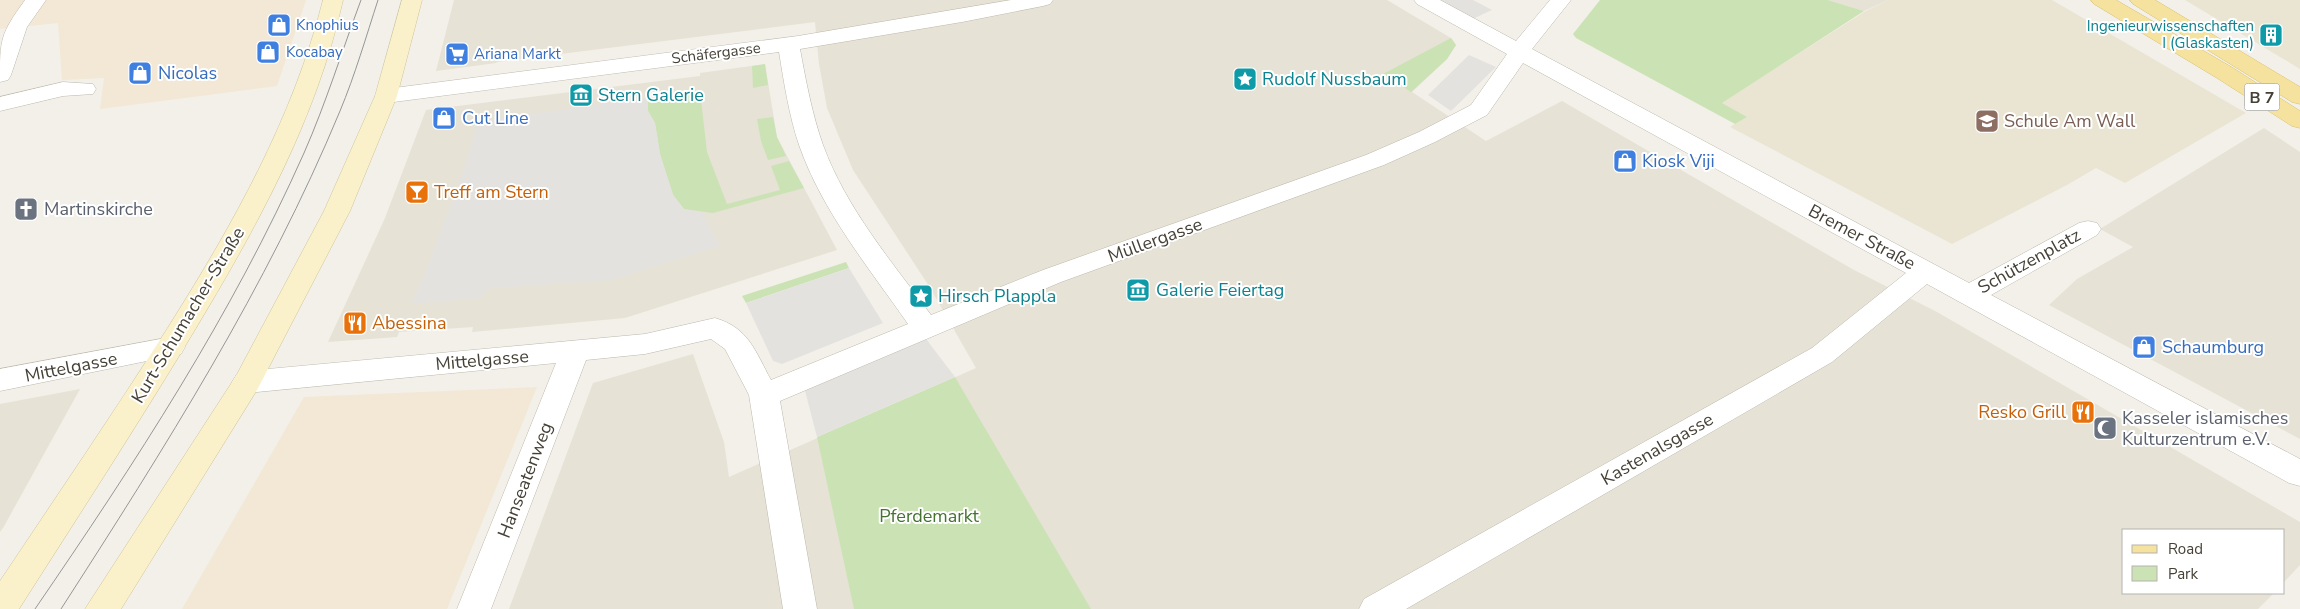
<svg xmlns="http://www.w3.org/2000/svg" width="2300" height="609" font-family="'Nunito Sans',sans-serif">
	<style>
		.residential { fill: #e6e2d6 }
		.commercial { fill: #f2e8d5 }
		.education { fill: #eae5d3 }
		.green { fill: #cbe3b4 }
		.parking { fill: #e4e2df }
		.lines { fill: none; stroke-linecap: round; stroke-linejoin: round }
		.street-casing { stroke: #bdb8ab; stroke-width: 1 }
		.secondary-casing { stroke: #cec59b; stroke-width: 1 }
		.primary-casing { stroke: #d9c06f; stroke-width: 1 }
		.street { fill: #fff; fill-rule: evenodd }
		.secondary { fill: #faf1ca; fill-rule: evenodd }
		.primary { fill: #f5e29e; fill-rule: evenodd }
		.tram { stroke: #969696; stroke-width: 1 }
		.labels { text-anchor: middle; stroke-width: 4; stroke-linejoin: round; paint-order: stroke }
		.far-shop-label { font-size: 15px; fill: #366cbe; stroke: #fff; text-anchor: start }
		.far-culture-label { font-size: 15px; fill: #0d838f; stroke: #fff; text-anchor: end }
		.far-street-label { font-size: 15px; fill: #454137; stroke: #fff }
		.shield { fill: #fff; stroke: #7d7a73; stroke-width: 1 }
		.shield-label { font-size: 16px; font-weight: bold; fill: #454137 }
		.shop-label { font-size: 18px; fill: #366cbe; stroke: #fff; text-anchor: start }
		.culture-label { font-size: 18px; fill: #0d838f; stroke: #fff; text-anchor: start }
		.education-label { font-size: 18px; fill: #785e54; stroke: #fff; text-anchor: start }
		.food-label { font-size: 18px; fill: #c56008; stroke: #fff; text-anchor: start }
		.worship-label { font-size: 18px; fill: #5b616d; stroke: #fff; text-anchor: start }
		.street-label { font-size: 18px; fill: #454137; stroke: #fff }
		.park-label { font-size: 18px; fill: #44722f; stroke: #fff }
	</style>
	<rect width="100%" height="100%" fill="#f2f0e8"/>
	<g class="residential">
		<path d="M454,0H1387L1451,38L1456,45L1447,59L1412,92L1486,141L1562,101L1854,270L1937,312L2300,522V565L2284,582V530H2124V593H2274L2258,609H509L593,383L693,354L724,442L729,477L976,368L929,286L853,170L827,108L819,64L815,22L497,62L496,63L436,71Z"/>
		<path d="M1828,0H1888L1864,11Z"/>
		<path d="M765,64L777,137L837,250L625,318L472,332L473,327L399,332L397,337L328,342L385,218L426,110L700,76V73Z"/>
		<path d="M2264,128L2300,152V439L2049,305L2077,279L2133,247L2100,229Z"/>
		<path d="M80,389L3,528L0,532V404Z"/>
	</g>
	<g class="commercial">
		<path d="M0,0H306L277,86L100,109L104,78L62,80L58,23L0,29Z"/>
		<path d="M537,387L447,609H182L304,397Z"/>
	</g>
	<g class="education">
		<path d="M1888,0H2052L2246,113L2125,183L2096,168L2067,185L1952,244L1730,127L1746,117L1721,103L1864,12Z"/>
		<path d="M2185,0H2300V69Z"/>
	</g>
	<g class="green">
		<path d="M1600,0H1828L1864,11L1722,103L1747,117L1735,124L1576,38L1573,34Z"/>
		<path d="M1451,38L1456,45L1447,59L1411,92L1383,74Z"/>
		<path d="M765,64L768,85L753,88L752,66Z"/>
		<path d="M700,91L707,152L727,204L780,190L771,166L789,161L804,188L713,213L684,209L673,195L660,154L655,123L648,111V98Z"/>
		<path d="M773,117L777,137L786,156L768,160L761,141L757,119Z"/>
		<path d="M846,262L849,268L746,303L742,296Z"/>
		<path d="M955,377L1091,609H854L817,437Z"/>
	</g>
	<g class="parking">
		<path d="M1424,0H1473L1492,10L1466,22Z"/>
		<path d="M1469,55L1496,67L1451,111L1428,95Z"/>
		<path d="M648,98V111L655,123L660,154L673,195L684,209L702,213L720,246L611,280L485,289L482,298L411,304L427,268L448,212L467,160L478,121Z"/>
		<path d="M849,268L883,323L782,364L773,361L746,303Z"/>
		<path d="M920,331L955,377L817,437L802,379Z"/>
	</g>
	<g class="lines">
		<g class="street-casing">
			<g id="street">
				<path d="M25,0H46L27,27L11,75L8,80L0,82C0,38 0,35 25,0Z"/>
				<path d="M1011,0H1053L1050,4L1043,6L962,22L800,49C806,81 812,114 823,145C846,208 892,262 931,315L1043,270L1366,155L1419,132L1471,105L1507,54L1417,4L1414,0H1440L1516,41L1550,0H1571L1532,49L1969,283L2079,223L2088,221L2097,223L2101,229L2097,235L1991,295L2300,459V486L2289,483L1927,284L1832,362L1406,609H1359L1364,599L1812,348L1906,273L1523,63L1487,115L1435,142L1384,165L1061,282L780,401L817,609H783L749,395L725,349L711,339L645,354L586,360L491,609H457L556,363L247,393L237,390L232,382L237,374L247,371L645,334L715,318C749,328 755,351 771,380L908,324C869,268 822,211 799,145C789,115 784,83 779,52L386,103L378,101L375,96L378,91L386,89L798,36Z"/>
				<path d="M63,82L93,84L96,89L93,94L63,96L0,111V97Z"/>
				<path d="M171,337L181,340L185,347L181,354L0,391V369Z"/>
			</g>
		</g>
		<g class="secondary-casing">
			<g id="secondary">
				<path d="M323,0H343C316,121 256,228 193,333C137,426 77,518 19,609H0V581C56,497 113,414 167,329C232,226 293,119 323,0Z"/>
				<path d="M402,0H422L397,96L350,211L257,390L121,609H85L236,376L324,211L375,96Z"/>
			</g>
		</g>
		<g class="primary-casing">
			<g id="primary">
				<path d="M2091,0H2116L2233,68L2300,111V128L2292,126L2217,78L2094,4Z"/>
				<path d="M2130,0H2155L2300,87V104L2292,102L2133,4Z"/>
			</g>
		</g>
		<use href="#street" class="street"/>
		<use href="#secondary" class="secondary"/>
		<use href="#primary" class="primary"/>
		<g class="tram">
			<path d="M35,609C135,463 232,315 304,153C326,103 342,51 361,0"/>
			<path d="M61,609C164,449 267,287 340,111C355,75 366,37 378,0"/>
		</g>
	</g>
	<defs>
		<g id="shop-square" transform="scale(1.25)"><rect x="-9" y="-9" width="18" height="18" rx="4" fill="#3f7fe0" stroke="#fff"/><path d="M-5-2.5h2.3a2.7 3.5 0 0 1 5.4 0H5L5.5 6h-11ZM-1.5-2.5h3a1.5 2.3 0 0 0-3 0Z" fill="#fff"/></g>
		<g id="building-square" transform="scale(1.25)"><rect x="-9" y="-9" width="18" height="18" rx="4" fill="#0f9aa8" stroke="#fff"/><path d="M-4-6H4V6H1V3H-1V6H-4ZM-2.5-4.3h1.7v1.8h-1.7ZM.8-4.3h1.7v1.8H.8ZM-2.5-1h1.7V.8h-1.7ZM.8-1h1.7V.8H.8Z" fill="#fff"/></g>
		<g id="supermarket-square" transform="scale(1.25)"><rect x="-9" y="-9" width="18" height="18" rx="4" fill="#3f7fe0" stroke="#fff"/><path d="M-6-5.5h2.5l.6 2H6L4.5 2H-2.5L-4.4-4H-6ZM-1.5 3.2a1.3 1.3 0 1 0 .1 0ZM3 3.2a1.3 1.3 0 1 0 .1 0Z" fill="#fff"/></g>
		<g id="sight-square" transform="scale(1.25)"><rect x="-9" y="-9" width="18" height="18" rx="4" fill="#0f9aa8" stroke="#fff"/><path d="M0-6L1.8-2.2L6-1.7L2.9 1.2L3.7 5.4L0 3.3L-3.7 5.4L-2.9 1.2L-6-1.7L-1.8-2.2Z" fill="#fff"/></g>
		<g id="museum-square" transform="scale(1.25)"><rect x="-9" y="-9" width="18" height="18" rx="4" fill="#0f9aa8" stroke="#fff"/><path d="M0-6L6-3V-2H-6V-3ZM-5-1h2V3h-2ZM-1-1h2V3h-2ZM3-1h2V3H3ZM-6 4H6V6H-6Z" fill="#fff"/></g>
		<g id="school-square" transform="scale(1.25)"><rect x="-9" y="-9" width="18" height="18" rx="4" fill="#8d6e63" stroke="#fff"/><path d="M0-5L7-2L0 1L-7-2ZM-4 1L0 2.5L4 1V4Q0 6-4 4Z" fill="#fff"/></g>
		<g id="bar-square" transform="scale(1.25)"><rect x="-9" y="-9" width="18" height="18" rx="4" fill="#e8710a" stroke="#fff"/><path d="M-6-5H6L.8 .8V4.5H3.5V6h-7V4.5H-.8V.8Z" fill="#fff"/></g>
		<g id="church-square" transform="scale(1.25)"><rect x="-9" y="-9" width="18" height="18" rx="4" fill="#6b7280" stroke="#fff"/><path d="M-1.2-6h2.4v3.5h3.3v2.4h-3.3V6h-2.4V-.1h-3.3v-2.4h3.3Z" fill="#fff"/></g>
		<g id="restaurant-square" transform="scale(1.25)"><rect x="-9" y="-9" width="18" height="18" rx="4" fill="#e8710a" stroke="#fff"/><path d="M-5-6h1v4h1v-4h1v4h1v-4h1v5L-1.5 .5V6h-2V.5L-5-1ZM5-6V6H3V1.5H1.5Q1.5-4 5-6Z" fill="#fff"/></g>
		<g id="mosque-square" transform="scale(1.25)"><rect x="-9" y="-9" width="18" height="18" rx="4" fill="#6b7280" stroke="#fff"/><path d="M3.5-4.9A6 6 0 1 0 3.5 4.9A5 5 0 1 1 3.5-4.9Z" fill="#fff"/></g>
	</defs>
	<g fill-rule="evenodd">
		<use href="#shop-square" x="279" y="25"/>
		<use href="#building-square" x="2271" y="35"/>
		<use href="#shop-square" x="268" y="52"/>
		<use href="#supermarket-square" x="457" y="54"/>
		<use href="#shop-square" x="140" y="73"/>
		<use href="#sight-square" x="1245" y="79"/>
		<use href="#museum-square" x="581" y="95"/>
		<use href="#shop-square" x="444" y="118"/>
		<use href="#school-square" x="1987" y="121"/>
		<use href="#shop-square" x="1625" y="161"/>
		<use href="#bar-square" x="417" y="192"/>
		<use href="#church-square" x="26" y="209"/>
		<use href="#museum-square" x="1138" y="290"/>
		<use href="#sight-square" x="921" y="296"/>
		<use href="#restaurant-square" x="355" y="323"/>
		<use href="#shop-square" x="2144" y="347"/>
		<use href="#restaurant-square" x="2083" y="412"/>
		<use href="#mosque-square" x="2105" y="428"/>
	</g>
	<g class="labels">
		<g class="far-shop-label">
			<text x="296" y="30">Knophius</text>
			<text x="286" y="57">Kocabay</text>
			<text x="474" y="59">Ariana Markt</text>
		</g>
		<g class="far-culture-label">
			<text x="2254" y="31">Ingenieurwissenschaften<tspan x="2254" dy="17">I (Glaskasten)</tspan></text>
		</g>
		<g class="far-street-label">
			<text transform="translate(716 53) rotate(-7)" y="5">Schäfergasse</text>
		</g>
		<rect class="shield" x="2244.5" y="83.5" width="35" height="27" rx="4"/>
		<g class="shield-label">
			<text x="2262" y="103">B 7</text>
		</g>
		<g class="shop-label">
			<text x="158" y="79">Nicolas</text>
			<text x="462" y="124">Cut Line</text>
			<text x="1642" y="167">Kiosk Viji</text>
			<text x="2162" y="353">Schaumburg</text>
		</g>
		<g class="culture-label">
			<text x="1262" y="85">Rudolf Nussbaum</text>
			<text x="598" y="101">Stern Galerie</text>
			<text x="1156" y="296">Galerie Feiertag</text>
			<text x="938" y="302">Hirsch Plappla</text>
		</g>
		<g class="education-label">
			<text x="2004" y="127">Schule Am Wall</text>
		</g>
		<g class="food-label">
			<text x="434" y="198">Treff am Stern</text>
			<text x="372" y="329">Abessina</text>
			<text x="2066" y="418" text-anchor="end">Resko Grill</text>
		</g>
		<g class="worship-label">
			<text x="44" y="215">Martinskirche</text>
			<text x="2122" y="424">Kasseler islamisches<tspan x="2122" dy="21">Kulturzentrum e.V.</tspan></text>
		</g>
		<g class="street-label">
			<text transform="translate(1862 237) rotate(28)" y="6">Bremer Straße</text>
			<text transform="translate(1155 240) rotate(-20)" y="6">Müllergasse</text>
			<text transform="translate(2029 261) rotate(-29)" y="6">Schützenplatz</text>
			<text transform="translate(188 315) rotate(-59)" y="6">Kurt-Schumacher-Straße</text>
			<text transform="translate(482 360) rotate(-5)" y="6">Mittelgasse</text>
			<text transform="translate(71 367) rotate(-11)" y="6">Mittelgasse</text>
			<text transform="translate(1657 449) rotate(-30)" y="6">Kastenalsgasse</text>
			<text transform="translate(525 480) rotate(-69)" y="6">Hanseatenweg</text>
		</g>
		<g class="park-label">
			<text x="929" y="522">Pferdemarkt</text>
		</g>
	</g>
	<rect x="2122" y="529" width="162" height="65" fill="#ffffff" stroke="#b5b3af"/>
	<rect x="2132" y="545" width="25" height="8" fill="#f5e29e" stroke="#b5b3af"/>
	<text x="2168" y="554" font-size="15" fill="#454137">Road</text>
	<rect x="2132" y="566" width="25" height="15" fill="#cbe3b4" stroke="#b5b3af"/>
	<text x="2168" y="579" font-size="15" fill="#454137">Park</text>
</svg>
